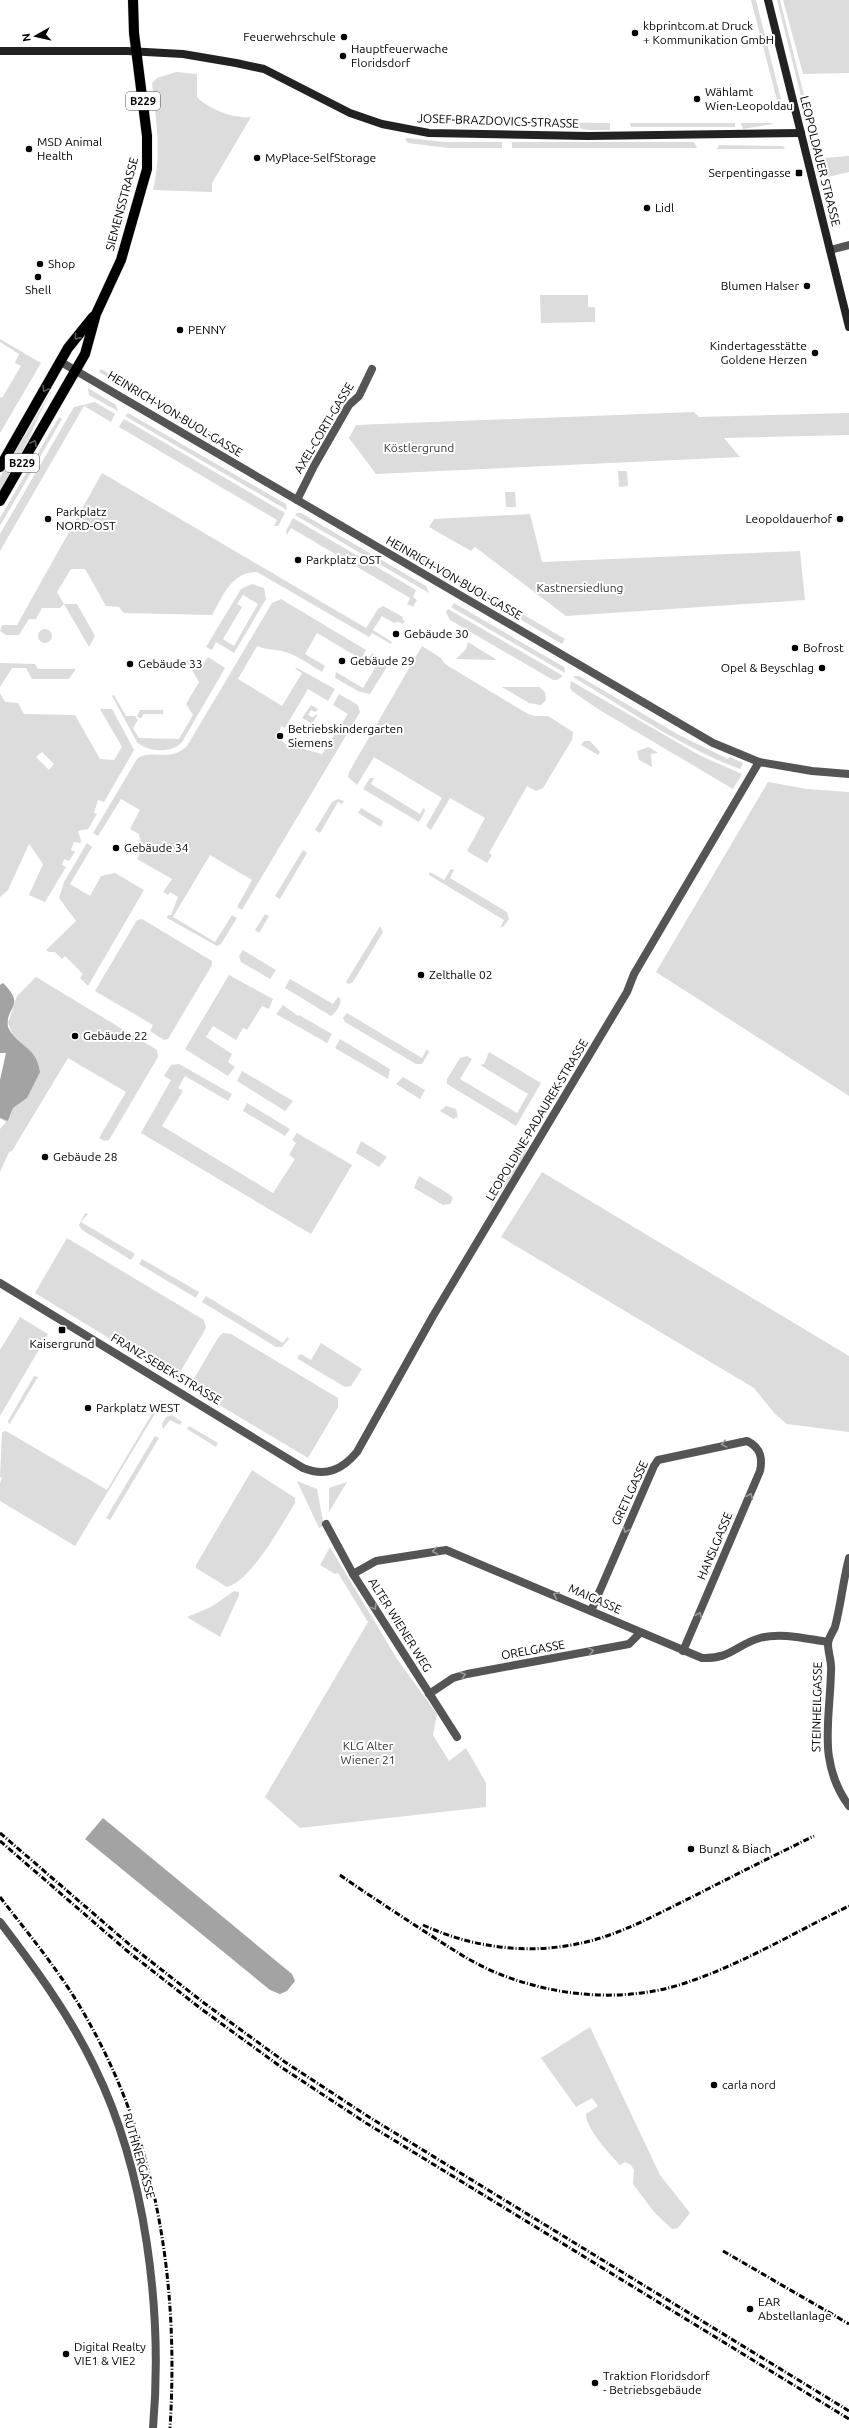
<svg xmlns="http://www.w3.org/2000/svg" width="849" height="2428" font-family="Ubuntu,sans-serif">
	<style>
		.green { fill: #dcdcdc; fill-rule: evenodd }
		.water { fill: #a3a3a3 }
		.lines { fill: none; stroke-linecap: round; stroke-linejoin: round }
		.primary-casing { stroke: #dbdbdb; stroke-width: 11 }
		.street { stroke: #555; stroke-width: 8 }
		.secondary { stroke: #222; stroke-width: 8 }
		.primary { stroke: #000; stroke-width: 10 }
		.rail { stroke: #000; stroke-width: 3; stroke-dasharray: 6 2 1 2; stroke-linecap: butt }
		.oneway { stroke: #595959 }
		.oneway2 { stroke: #999 }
		.poi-dot { fill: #000; stroke: #fff; stroke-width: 1.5 }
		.labels { text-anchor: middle; stroke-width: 4; stroke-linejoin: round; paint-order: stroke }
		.shield { fill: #fff; stroke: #4c4c4c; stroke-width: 1 }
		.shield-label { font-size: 11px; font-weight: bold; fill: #000 }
		.poi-label { font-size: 12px; fill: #000; stroke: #fff; text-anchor: start }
		.street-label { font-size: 12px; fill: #000; stroke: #fff }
		.park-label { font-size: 12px; fill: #333; stroke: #fff }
	</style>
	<rect width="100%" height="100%" fill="#fff"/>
	<g class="green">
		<path d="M751,0H756L783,107L778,104Z"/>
		<path d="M777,0H780L806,103L803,104Z"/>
		<path d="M783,0H849V73L803,74Z"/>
		<path d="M176,72L197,74V97C208,109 234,119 251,117L212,183V192L153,190C162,154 156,119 152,83L157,78Z"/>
		<path d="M497,122L610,123V130H589L565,126H500Z"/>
		<path d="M630,123H735V127H631Z"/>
		<path d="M741,123H771L773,124L743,129Z"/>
		<path d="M407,138L445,142H502V148H448L408,143L405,139Z"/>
		<path d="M512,142H694L697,148H512Z"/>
		<path d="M719,145L783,146L785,149H717Z"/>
		<path d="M849,156V172L828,177L823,158Z"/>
		<path d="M826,183L835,219L832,220L823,184Z"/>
		<path d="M540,295H588V307H595V322L541,323Z"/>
		<path d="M0,339L41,363L0,433V397L2,398L21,366L15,363L19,354L0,342Z"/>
		<path d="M101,369L145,394L139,395L99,372Z"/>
		<path d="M56,383L38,417L29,439L0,490V477Z"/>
		<path d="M88,388L116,405L118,411L89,395Z"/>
		<path d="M153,399L218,436L216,440L155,405Z"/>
		<path d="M95,402L115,414L111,422L84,406L0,551V534L74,407Z"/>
		<path d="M694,412L699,417L849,413V435L724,438L740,457L376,474L349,438L356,425Z"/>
		<path d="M128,413L286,504L287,510L125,416Z"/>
		<path d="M59,417L62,419L0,526V518Z"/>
		<path d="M124,419L285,513L278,526H274L277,520L119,427Z"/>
		<path d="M618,471H627L628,486L619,487Z"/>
		<path d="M102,473L366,628L378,609L383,606L403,617L402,619L405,621L403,624L398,622L394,623L382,616L373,630L392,642L391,644L372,633L369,637L257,572C231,572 223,596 212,615L124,613L119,607L106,606L85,569H71L57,592L64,604H77L95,636L89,647L64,604L60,608H42L36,619H29L19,635H6L0,631L2,625H17Z"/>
		<path d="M505,492H515L516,507H506Z"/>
		<path d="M297,513H301L426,586L429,593L295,515Z"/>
		<path d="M530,514L542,562L800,551L805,600L566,616L475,547L471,551L429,527L434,519Z"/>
		<path d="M293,518L416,590L413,597L417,600L413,607L407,604L410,598L291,528L287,535L286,531Z"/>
		<path d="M412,549L565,639L562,644L409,554Z"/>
		<path d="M252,584L264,588L266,599L234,653L216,642L212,650L206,647L241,589ZM243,595L258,604L234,646L223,639L242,607L237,604Z"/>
		<path d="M281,599L366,650L361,659L317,633L305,654L325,666L322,672C309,664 297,655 282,651C273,649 266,650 257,646L238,679L282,706L302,673L295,669L297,668L335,689L328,701L308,689L285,728L281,726L278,737L285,744L322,754L348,714L333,705L339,694L358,705L360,712L242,910L237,907L252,880L210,855L173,917L215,942L232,915L237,918L221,944L217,946L167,918L168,915H171L178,897L170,892L168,895L163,892L172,879L137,859L142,850L139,834L130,829L140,810L121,799L98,836L93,833L137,759C150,748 171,763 187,746L272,603Z"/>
		<path d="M454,603L564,667L565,673L451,607Z"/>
		<path d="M448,609L560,674L563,676L557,680H553L450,620L446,612Z"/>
		<circle cx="45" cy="636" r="7"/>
		<path d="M468,642L497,660L456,659L466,649Z"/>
		<path d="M422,646L441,658L445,664L528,714L535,716H548L573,732L572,740L543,788L536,791L527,786L489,853L492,855L487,863L467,851L485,818L450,798L431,830L426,826L442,798L374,757L357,785L348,777L349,772Z"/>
		<path d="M372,653L388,665L370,694L360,692L335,678L336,672L363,688L375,668L367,663Z"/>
		<path d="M208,657L225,668L182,742C172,754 147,752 137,742L112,696L114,695L126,716H135L138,720L133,728L139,738L179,739L193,715L186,704L199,682L186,660L198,659L204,663Z"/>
		<path d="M0,663L35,664L38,669H76L69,679H32L26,668H12L0,687Z"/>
		<path d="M575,676H579L679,735L728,759L730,757L743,763L740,769C681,747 627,709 573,677Z"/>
		<path d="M571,681L701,756L742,774L733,789L598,709L572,691L570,688Z"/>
		<path d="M502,687H539L545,692L546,700L541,705L529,703Z"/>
		<path d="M0,693L5,702L18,703L24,714L75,715L100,759L114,760L122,747L100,709H112L134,750L104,802L98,800L94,813L97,814L88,829L78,831L81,841L80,843L74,842L71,850L75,852L69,861L64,859L62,865L66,867L45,902L29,895L43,864L29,844L8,890L0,897ZM42,752L54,764L49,770L36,757Z"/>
		<path d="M311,705L318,709L315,712L311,710L308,715L312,717L318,714L312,724L302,718Z"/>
		<path d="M140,710H163V714H143L142,718H139L137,716Z"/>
		<path d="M584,741H590L600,752L598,755L581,745Z"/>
		<path d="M649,747L658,753L651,754L652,767L639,760L637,751Z"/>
		<path d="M370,778H374L371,784L420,814L424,807L425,811L419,822L363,789Z"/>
		<path d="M768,782L807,789L849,792V1096L656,972Z"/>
		<path d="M338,799L344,801L342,804L338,802L320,833L315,830L332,802Z"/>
		<path d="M361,808L383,821L381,827L358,813Z"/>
		<path d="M87,843L92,847L70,884L90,896L101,876L115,873L144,890L88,986L80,978L83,974L65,956L62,959L55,952H49L46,950L76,921L59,898L64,882Z"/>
		<path d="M303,850L307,853L280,899L275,896Z"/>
		<path d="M451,869L454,870L450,878L507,912L509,919L504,926L500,928L504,920L429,875L430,872L444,880Z"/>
		<path d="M265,914L269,916L259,933L255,930Z"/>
		<path d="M142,919L212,961V965L168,1039L164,1040L150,1031L153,1025L95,991L137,920Z"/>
		<path d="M380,926L383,932L353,982L349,984L346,982Z"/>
		<path d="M243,950L276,970L270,979L241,962L239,956Z"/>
		<path d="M229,975L273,999L269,1009L262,1006L247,1030L243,1028L236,1040L213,1026L206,1037L232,1054L228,1062L235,1067L228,1076L185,1049Z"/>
		<path d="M36,977L157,1050L158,1057L109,1140L104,1141L99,1138L126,1092L68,1058L12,1151L9,1152L0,1172V1129L6,1122L0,1118L9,1120L13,1108L27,1098L14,1038L8,1023L17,996Z"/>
		<path d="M290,979L333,1004L338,997L340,998C342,1004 336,1013 331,1016L285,988Z"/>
		<path d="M283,1005L298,1016L299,1015L332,1034L327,1043L276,1014Z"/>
		<path d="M347,1013L422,1058L427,1049L429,1052L422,1064H416L345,1022L343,1018Z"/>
		<path d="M340,1039L390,1069L388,1079L335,1048Z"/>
		<path d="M489,1052L541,1083L516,1126L447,1084V1079L460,1058L467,1056L472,1059L460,1079L517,1113L528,1094L480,1065L484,1064Z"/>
		<path d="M179,1064L232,1094L228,1101L185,1076L178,1088L183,1091L162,1126L273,1193L295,1159L289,1155L296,1143L292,1140L297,1133L352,1165L311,1234L141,1133L171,1080L164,1076L171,1065Z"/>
		<path d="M242,1071L293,1101L285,1111L237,1081Z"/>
		<path d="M403,1077L425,1090L420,1099L396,1084Z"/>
		<path d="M247,1103L290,1129L285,1136L243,1111Z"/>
		<path d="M446,1106L456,1109L458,1118L456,1117L454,1119L440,1111Z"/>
		<path d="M361,1141L387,1157L379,1167L356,1153Z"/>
		<path d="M524,1149L526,1150L524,1157L491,1208L490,1207Z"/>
		<path d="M542,1172L849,1356V1432L787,1424L775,1414L754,1388L501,1237Z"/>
		<path d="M419,1176L449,1194L453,1198L450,1204L443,1205L414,1188Z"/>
		<path d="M85,1213L88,1214L81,1222L135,1254L131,1260L82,1230L79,1225Z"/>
		<path d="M67,1238L204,1320L206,1328L176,1379L35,1293Z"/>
		<path d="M142,1259L199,1292L196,1298L139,1264Z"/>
		<path d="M206,1296L283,1343L287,1337L289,1339L282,1347H276L202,1302Z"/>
		<path d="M20,1317L48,1334L0,1416V1350Z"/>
		<path d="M223,1333L231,1334L338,1398V1407L308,1458L189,1387L218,1338Z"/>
		<path d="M321,1343L362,1369L351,1386L345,1387L298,1359V1356L301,1354L311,1360Z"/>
		<path d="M34,1376L38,1377L9,1425L8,1421Z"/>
		<path d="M160,1400L162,1402L75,1546L0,1501V1483L2,1478L0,1477L2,1432L6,1431L107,1490Z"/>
		<path d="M172,1415L182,1422L180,1425L170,1420L163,1429L162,1424L166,1417Z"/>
		<path d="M189,1426L218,1443L216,1447L187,1429Z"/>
		<path d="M155,1436L159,1438L110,1520L106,1518Z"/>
		<path d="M252,1470L295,1498V1503C283,1523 250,1582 227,1587L196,1568V1565Z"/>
		<path d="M297,1481L317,1489L323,1521V1526L319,1528Z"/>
		<path d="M347,1482L329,1512V1488Z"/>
		<path d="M330,1547L397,1659L437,1714L433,1735L449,1761L466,1748L486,1783V1807L300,1828L265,1797L368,1622L338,1573L335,1574L320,1565Z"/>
		<path d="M234,1591L239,1592V1595L220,1637L187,1617L211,1607Z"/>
		<path d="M590,2027L660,2175L690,2213L678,2228L672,2229L654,2212L633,2184L634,2170L631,2165L625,2162L620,2165C610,2155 585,2127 586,2114L598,2106L592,2098L576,2107L541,2058Z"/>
	</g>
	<g class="water">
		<path d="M3,983C27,1007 5,1005 8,1027C18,1048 36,1045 40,1072L27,1098L13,1108L8,1121L0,1118V1080L6,1053H0V985Z"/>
		<path d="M103,1818L292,1974L295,1981L287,1991L280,1994L270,1990L85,1839Z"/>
	</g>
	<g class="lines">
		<g class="primary-casing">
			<g id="primary">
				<path d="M0,467L68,348L93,317"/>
				<path d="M0,501L85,354L96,314L121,260L147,169V136L134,33L133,0"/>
			</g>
		</g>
		<g class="street">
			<path d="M830,250L849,245"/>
			<path d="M61,362L713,743L759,762L812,771L849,774"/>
			<path d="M297,500L314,466L349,405L359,396L372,369"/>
			<path d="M0,1283L303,1468C326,1477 342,1470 357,1452L433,1316L627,992L634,974L759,762"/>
			<path d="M326,1524L353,1574L457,1737"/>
			<path d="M849,1558C843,1581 841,1604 835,1627C833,1632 828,1638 828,1644C828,1653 832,1662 831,1671C830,1721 817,1762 849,1806"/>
			<path d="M353,1574L376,1561L446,1550L702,1658C732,1659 735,1645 760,1638C781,1632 807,1639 828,1642"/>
			<path d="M591,1611L654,1466L658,1460L747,1441C760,1447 763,1457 760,1471L683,1651"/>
			<path d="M429,1694L453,1678L467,1674L629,1644L640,1633"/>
			<path d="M0,1922C35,1968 69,2014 94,2066C146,2171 163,2312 153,2428"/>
		</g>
		<g class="secondary">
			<path d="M768,0L849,327"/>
			<path d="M0,51H127L183,54L236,63L264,69L350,113L382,124L429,133L588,136L801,133"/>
		</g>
		<use href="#primary" class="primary"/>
		<g class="rail">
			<path d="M0,1833L130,1945L204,2003L285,2062L369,2117L849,2411"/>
			<path d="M0,1841L126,1950L200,2008L281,2067L366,2123L849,2419"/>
			<path d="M340,1875C364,1892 389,1908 413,1924C442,1942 470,1963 502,1975C561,1998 631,2003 691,1981C746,1962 797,1931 849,1906"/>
			<path d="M0,1897C30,1936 62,1974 86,2017C158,2143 179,2285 170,2428"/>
			<path d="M423,1925C484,1953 552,1957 615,1933C642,1923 667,1909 692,1897C733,1876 773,1856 814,1836"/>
			<path d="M723,2251L849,2324"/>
		</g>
	</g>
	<defs><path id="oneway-chevron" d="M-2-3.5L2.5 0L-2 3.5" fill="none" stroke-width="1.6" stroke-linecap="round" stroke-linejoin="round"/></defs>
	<g class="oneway">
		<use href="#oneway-chevron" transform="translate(77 337) rotate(129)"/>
		<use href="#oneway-chevron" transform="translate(45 389) rotate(120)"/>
		<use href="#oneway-chevron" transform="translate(34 443) rotate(-60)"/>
	</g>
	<g class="oneway2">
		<use href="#oneway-chevron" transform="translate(724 1444) rotate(167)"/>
		<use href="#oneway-chevron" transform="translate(750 1496) rotate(-67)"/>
		<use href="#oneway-chevron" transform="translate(626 1530) rotate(113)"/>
		<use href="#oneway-chevron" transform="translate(435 1551) rotate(170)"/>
		<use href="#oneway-chevron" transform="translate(556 1595) rotate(-157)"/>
		<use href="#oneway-chevron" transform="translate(374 1607) rotate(58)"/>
		<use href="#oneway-chevron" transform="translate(699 1615) rotate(-67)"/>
		<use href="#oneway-chevron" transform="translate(591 1651) rotate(-10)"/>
		<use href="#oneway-chevron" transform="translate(463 1675) rotate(-17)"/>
	</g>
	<g class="poi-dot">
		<circle cx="635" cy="33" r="4"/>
		<circle cx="344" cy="37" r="4"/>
		<circle cx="343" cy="56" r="4"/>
		<circle cx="697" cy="99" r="4"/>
		<circle cx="29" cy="149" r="4"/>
		<circle cx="257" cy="158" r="4"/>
		<rect x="795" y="169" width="8" height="8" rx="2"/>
		<circle cx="647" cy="208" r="4"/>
		<circle cx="40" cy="264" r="4"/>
		<circle cx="38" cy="277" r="4"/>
		<circle cx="807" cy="286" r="4"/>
		<circle cx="180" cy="330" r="4"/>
		<circle cx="815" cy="353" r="4"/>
		<circle cx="48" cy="519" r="4"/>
		<circle cx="840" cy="519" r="4"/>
		<circle cx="298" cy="560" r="4"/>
		<circle cx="396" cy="634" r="4"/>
		<circle cx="795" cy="648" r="4"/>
		<circle cx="342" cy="661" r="4"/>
		<circle cx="130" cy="664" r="4"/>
		<circle cx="822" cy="668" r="4"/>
		<circle cx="280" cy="736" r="4"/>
		<circle cx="116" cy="848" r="4"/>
		<circle cx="421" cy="975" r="4"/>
		<circle cx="75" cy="1036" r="4"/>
		<circle cx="45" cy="1157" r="4"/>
		<rect x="58" y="1326" width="8" height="8" rx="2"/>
		<circle cx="88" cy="1408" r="4"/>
		<circle cx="691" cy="1849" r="4"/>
		<circle cx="714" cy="2085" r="4"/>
		<circle cx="750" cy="2309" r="4"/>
		<circle cx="66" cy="2354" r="4"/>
		<circle cx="595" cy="2383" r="4"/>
	</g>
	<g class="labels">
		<g class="shield">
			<rect x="126" y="92" width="34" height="18" rx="3"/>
			<rect x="5" y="454" width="34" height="18" rx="3"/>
		</g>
		<g class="shield-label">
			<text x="143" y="105">B229</text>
			<text x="22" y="467">B229</text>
		</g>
		<g class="poi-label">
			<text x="643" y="30">kbprintcom.at Druck<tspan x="643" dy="14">+ Kommunikation GmbH</tspan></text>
			<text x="336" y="41" text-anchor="end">Feuerwehrschule</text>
			<text x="351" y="53">Hauptfeuerwache<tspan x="351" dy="14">Floridsdorf</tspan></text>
			<text x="705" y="96">Wählamt<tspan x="705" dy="14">Wien-Leopoldau</tspan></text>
			<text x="37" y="146">MSD Animal<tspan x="37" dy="14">Health</tspan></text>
			<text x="265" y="162">MyPlace-SelfStorage</text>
			<text x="791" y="177" text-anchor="end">Serpentingasse</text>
			<text x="655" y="212">Lidl</text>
			<text x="48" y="268">Shop</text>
			<text x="799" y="290" text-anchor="end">Blumen Halser</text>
			<text x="38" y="294" text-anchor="middle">Shell</text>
			<text x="188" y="334">PENNY</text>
			<text x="807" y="350" text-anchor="end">Kindertagesstätte<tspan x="807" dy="14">Goldene Herzen</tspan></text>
			<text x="56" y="516">Parkplatz<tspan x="56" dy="14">NORD-OST</tspan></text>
			<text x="832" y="523" text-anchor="end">Leopoldauerhof</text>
			<text x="306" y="564">Parkplatz OST</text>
			<text x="404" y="638">Gebäude 30</text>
			<text x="803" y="652">Bofrost</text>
			<text x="350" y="665">Gebäude 29</text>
			<text x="138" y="668">Gebäude 33</text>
			<text x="814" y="672" text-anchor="end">Opel &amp; Beyschlag</text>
			<text x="288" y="733">Betriebskindergarten<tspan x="288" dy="14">Siemens</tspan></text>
			<text x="124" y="852">Gebäude 34</text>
			<text x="429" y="979">Zelthalle 02</text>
			<text x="83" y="1040">Gebäude 22</text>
			<text x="53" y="1161">Gebäude 28</text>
			<text x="62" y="1348" text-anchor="middle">Kaisergrund</text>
			<text x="96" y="1412">Parkplatz WEST</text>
			<text x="699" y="1853">Bunzl &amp; Biach</text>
			<text x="722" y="2089">carla nord</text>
			<text x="758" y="2306">EAR<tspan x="758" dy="14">Abstellanlage</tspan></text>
			<text x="74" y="2351">Digital Realty<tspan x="74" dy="14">VIE1 &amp; VIE2</tspan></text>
			<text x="603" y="2380">Traktion Floridsdorf<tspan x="603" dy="14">- Betriebsgebäude</tspan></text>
		</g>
		<g class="street-label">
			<text transform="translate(498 121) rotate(2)" y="4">JOSEF-BRAZDOVICS-STRASSE</text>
			<text transform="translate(820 161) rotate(76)" y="4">LEOPOLDAUER STRASSE</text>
			<text transform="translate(122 204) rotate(-75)" y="4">SIEMENSSTRASSE</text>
			<text transform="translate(175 414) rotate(31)" y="4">HEINRICH-VON-BUOL-GASSE</text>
			<text transform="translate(324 428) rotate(-59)" y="4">AXEL-CORTI-GASSE</text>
			<text transform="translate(454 578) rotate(30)" y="4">HEINRICH-VON-BUOL-GASSE</text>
			<text transform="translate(537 1120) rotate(-59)" y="4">LEOPOLDINE-PADAUREK-STRASSE</text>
			<text transform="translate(166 1369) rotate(31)" y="4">FRANZ-SEBEK-STRASSE</text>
			<text transform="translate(630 1493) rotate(-65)" y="4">GRETLGASSE</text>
			<text transform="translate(715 1546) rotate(-67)" y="4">HANSLGASSE</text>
			<text transform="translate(595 1599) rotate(24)" y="4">MAIGASSE</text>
			<text transform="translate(400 1625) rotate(58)" y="4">ALTER WIENER WEG</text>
			<text transform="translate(533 1650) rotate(-10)" y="4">ORELGASSE</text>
			<text transform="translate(817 1707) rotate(-89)" y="4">STEINHEILGASSE</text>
			<text transform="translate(139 2156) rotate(74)" y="4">RUTHNERGASSE</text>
		</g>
		<g class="park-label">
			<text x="419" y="452">Köstlergrund</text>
			<text x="580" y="592">Kastnersiedlung</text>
			<text x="368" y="1750">KLG Alter<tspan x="368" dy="14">Wiener 21</tspan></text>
		</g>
	</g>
	<g transform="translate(36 36) rotate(262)" stroke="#ffffff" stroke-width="3" paint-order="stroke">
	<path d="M0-3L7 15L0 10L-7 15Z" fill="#000000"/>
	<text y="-6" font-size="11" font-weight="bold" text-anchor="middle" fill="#000000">N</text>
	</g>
</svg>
